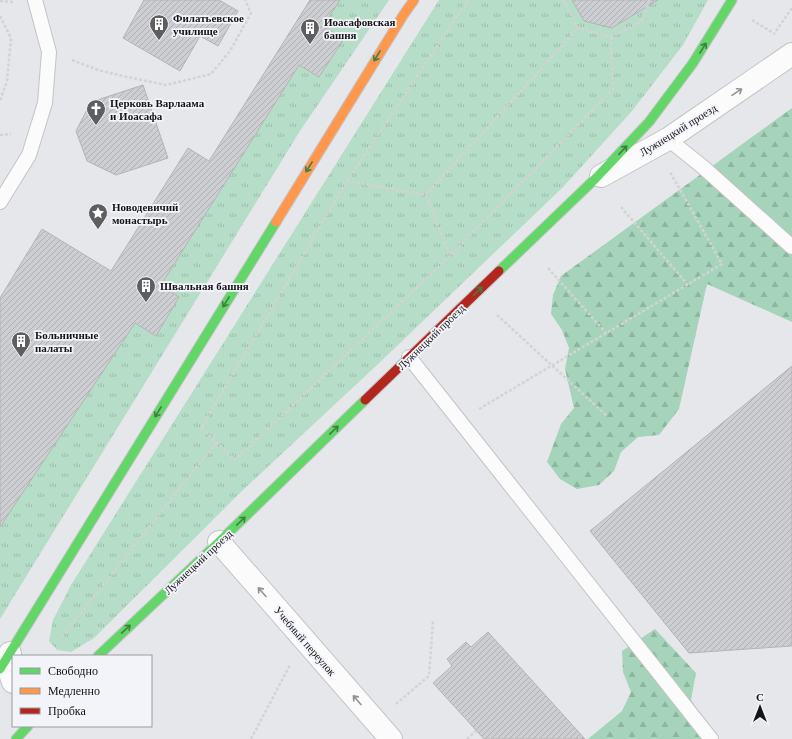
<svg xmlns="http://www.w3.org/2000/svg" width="792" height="739" font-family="Georgia,serif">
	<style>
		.grass { fill: url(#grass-tufts) }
		.forest { fill: url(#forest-firs) }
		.building { fill: url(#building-hatch); stroke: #b4b4b7 }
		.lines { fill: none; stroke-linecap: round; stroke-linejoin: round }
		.lane-casing { stroke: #c3c4c7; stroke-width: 16 }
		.street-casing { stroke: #c3c4c7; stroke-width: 24 }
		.fast-casing { stroke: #c3c4c7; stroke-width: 11 }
		.slow-casing { stroke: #c3c4c7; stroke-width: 11 }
		.jam-casing { stroke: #c3c4c7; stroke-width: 11 }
		.path { stroke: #d3d3d4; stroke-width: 2.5; stroke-dasharray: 3 2; stroke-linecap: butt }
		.lane { stroke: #fbfbfc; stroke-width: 14 }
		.street { stroke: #fbfbfc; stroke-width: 22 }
		.fast { stroke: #63d668; stroke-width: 9 }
		.slow { stroke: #ff974d; stroke-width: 9 }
		.jam { stroke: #b3261e; stroke-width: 9 }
		.oneway { stroke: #3f7f43 }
		.oneway2 { stroke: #939394 }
		.labels { text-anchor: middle; stroke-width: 3.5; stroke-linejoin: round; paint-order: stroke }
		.poi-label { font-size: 11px; font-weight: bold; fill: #141416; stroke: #f3f4fa; text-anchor: start }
		.street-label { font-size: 11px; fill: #141416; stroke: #f3f4fa }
	</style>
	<defs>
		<pattern id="grass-tufts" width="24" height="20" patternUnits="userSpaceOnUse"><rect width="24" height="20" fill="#b5ddc7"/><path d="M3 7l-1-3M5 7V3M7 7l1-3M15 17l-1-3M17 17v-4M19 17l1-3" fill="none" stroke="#9bbdaa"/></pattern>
		<pattern id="forest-firs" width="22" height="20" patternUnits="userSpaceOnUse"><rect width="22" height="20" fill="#a5d4ba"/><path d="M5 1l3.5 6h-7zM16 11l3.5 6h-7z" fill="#8db59f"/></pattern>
		<pattern id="building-hatch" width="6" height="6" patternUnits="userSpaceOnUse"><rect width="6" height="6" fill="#cdced1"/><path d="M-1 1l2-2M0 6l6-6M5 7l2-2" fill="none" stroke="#afb0b3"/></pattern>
	</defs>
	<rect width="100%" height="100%" fill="#e6e7eb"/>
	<g class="grass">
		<path d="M340,0H389L300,131L0,619V527L135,323L156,335L179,297L161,285L299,65L319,77L343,39L323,26Z"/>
		<path d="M439,0H708L683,45L632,111L563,187L377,365L244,489L94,638L71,652L57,650L49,641L53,620L71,585Z"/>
	</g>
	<g class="forest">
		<path d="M792,108V322L707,284L679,409L659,435L638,437L621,452L614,471L599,485L577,489L560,479L547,462L561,424L574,408L565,369L569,348L562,330L551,314L553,295L561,276Z"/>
		<path d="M655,629L696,673L691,700L718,739H588L622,711L631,692L623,672L622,651Z"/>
	</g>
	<g class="building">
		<path d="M144,0H219L238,11L218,46L200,36L180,71L123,38Z"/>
		<path d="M310,0H340L323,26L344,39L319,77L299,65L161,285L179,297L156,336L135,323L0,527V298L42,229L111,271L188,148L209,161Z"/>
		<path d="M572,0H658L612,28L584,21Z"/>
		<path d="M143,85L168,158L116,175L87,161L76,131L91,102Z"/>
		<path d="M792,366V646L689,653L590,531Z"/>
		<path d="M488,632L528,676L585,739H484L433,683L452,666L447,659L466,642L471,647Z"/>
	</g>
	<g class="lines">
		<g class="lane-casing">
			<g id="lane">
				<path d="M668,139L703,167L792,247"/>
				<path d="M0,202L29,155L45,103L49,52L35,0"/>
				<path d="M409,357L711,739"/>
			</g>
		</g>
		<g class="street-casing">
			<g id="street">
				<path d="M601,176L668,139L792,54"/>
				<path d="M219,542L391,739"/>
				<path d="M10,653C9,664 9,673 13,682"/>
			</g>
		</g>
		<g class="fast-casing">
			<g id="fast">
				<path d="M499,271L596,178L649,122L693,63L732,0"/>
				<path d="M98,656L219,542L365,400"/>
				<path d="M0,669L276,222"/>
				<path d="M16,739L28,726"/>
			</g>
		</g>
		<g class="slow-casing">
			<path id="slow" d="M276,222L404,14L414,0"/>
		</g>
		<g class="jam-casing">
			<path id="jam" d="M365,400L499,271"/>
		</g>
		<g class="path">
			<path d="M468,0L347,181L201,428L235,460L450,256L613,89L611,37"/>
			<path d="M563,0L578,28L611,37L642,21L649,0"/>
			<path d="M0,1L13,2"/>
			<path d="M0,16L11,38L7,81L0,101"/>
			<path d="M752,20L775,34"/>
			<path d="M776,31L792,8"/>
			<path d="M72,60L98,70L127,77L166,85L211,74L230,51L251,13L245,0"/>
			<path d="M0,135L11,134"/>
			<path d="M347,181L426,195L578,28"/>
			<path d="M426,195L450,256"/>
			<path d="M621,207L688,285"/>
			<path d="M548,268L606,333"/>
			<path d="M497,315L607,416"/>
			<path d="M479,409L722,264L670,172"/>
			<path d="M62,637L216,443"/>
			<path d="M396,704L429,676L433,621"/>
			<path d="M251,739L290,665"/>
			<path d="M467,739L476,731"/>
		</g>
		<use href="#lane" class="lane"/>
		<use href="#street" class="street"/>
		<use href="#fast" class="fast"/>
		<use href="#slow" class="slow"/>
		<use href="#jam" class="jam"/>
	</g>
	<defs><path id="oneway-shaft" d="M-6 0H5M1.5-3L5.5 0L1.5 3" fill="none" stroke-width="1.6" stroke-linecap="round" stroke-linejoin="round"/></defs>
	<g class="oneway">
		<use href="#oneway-shaft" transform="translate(703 48) rotate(-58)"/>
		<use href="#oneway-shaft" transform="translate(377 56) rotate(122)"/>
		<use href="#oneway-shaft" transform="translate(623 150) rotate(-47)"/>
		<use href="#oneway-shaft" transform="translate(309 167) rotate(122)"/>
		<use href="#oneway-shaft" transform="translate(478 291) rotate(-44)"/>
		<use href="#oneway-shaft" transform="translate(226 302) rotate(122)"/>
		<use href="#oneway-shaft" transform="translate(158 412) rotate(122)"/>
		<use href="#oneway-shaft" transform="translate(334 430) rotate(-44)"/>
		<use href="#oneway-shaft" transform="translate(241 521) rotate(-44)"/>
		<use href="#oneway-shaft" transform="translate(126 629) rotate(-43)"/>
	</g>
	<g class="oneway2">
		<use href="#oneway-shaft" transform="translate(737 92) rotate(-34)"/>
		<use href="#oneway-shaft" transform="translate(262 592) rotate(-131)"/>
		<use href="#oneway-shaft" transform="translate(357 700) rotate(-131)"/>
	</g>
	<defs>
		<g id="building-pin" transform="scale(1)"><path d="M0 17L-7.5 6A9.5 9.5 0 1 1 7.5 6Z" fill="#5e5e61" stroke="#f3f4fa"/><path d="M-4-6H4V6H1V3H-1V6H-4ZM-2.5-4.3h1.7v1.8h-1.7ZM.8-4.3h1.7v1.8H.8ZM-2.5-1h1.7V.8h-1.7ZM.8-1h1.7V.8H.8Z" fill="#fff"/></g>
		<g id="church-pin" transform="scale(1)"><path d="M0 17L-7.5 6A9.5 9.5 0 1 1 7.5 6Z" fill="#5e5e61" stroke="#f3f4fa"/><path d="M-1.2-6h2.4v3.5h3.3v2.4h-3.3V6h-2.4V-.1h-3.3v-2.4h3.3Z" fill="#fff"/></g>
		<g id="sight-pin" transform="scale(1)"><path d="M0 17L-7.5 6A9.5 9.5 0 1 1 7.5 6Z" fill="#5e5e61" stroke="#f3f4fa"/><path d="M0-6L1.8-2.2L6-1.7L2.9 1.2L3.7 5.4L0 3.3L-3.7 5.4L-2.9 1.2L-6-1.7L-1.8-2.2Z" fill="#fff"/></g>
	</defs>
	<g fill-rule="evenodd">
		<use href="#building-pin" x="159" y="24"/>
		<use href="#building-pin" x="310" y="28"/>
		<use href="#church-pin" x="96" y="109"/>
		<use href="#sight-pin" x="98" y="213"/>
		<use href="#building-pin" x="146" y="286"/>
		<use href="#building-pin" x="21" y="341"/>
	</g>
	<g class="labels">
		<g class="poi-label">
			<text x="173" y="22">Филатьевское<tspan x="173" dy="13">училище</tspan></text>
			<text x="324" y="26">Иоасафовская<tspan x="324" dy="13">башня</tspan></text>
			<text x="110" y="107">Церковь Варлаама<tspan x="110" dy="13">и Иоасафа</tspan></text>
			<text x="112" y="211">Новодевичий<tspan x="112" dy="13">монастырь</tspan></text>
			<text x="160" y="290">Швальная башня</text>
			<text x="35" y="339">Больничные<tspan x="35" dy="13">палаты</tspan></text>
		</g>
		<g class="street-label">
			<text transform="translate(678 130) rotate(-32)" y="4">Лужнецкий проезд</text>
			<text transform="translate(431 337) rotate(-44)" y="4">Лужнецкий проезд</text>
			<text transform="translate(198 562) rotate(-43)" y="4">Лужнецкий проезд</text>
			<text transform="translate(305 641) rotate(49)" y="4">Учебный переулок</text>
		</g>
	</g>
	<rect x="12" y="655" width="140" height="72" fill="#f3f4fa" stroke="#9a9a9f"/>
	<rect x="20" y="668" width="20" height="6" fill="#63d668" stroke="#9a9a9f"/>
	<text x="48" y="675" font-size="12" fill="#141416">Свободно</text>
	<rect x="20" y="688" width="20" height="6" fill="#ff974d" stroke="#9a9a9f"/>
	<text x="48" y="695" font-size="12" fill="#141416">Медленно</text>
	<rect x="20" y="708" width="20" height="6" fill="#b3261e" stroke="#9a9a9f"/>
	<text x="48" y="715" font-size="12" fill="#141416">Пробка</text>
	<g transform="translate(760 707)" stroke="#f3f4fa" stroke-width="3" paint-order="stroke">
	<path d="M0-3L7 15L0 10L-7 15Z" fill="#141416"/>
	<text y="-6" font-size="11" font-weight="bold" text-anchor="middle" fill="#141416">С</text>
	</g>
</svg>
